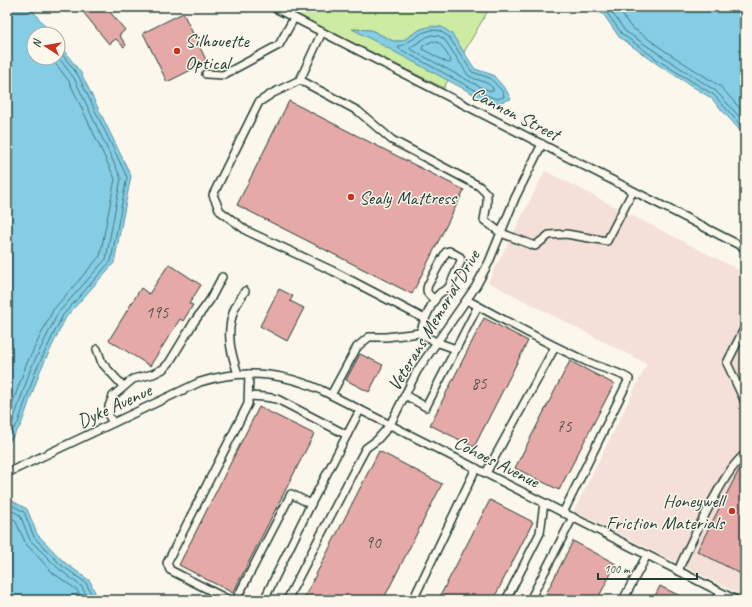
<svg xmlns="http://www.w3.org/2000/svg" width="752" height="607" font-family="Caveat,sans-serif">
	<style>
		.built { fill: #f4e0d8 }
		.green { fill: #cdeba2; stroke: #76946b }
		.water { fill: #84cde5; stroke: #5c939e }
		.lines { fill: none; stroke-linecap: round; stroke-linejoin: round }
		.shore { stroke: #47777b; stroke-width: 1 }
		.building { fill: #e5aaa8; stroke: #1f3d34 }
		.minor-casing { stroke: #1f3d34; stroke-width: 10 }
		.minor { stroke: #fbf7ec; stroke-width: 7 }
		.poi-dot { fill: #c8321e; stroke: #fbf7ec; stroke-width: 1.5 }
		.labels { text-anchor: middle; stroke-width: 3; stroke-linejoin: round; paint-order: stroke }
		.number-label { font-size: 17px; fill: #505851 }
		.poi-label { font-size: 19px; fill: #1f3d34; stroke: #fbf7ec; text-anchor: start }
		.street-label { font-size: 19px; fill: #1f3d34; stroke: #fbf7ec }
	</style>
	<rect width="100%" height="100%" fill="#fbf7ec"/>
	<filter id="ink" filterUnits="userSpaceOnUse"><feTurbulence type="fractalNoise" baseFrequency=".025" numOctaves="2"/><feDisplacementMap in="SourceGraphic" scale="8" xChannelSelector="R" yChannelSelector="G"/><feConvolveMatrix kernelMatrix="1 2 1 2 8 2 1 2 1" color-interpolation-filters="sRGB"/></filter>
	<g filter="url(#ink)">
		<path class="built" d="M545,171L745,273V597L574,511L647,364L488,282Z"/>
		<path class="green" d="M280,7H490L464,52L461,49L421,29L402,41H393L371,30L354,29L448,80L444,88Z"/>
		<g class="water">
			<path d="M7,7H30L51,34H34V58H58V43L81,73L131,176L114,263L66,317L40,371L21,425L7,445Z"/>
			<path d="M592,7H745V136L711,98L660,66L619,37L604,15Z"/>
			<path d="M431,26L442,27L452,34L475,69L493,75L506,90L511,99L497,103L479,97L352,29L371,30L393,41H402L421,29Z"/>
			<path d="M7,498L27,509L37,534L64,562L90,581L98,600H7Z"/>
		</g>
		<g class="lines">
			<g class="shore">
				<path d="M599,7L607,13L622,34L662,63L714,95L745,130"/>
				<path d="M608,7L625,31L665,58L716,91L745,123"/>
				<path d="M617,7L630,26L668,53L720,86L745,114"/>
				<path d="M432,30L440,31L449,37L472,72L490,78L503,92L504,97L497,99L480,93L398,48L399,46L404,45L422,33Z"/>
				<path d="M432,35L439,36L445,40L468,75C477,82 485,79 493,88V91H491L482,88L410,49L411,47L425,38Z"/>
				<path d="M433,41C443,42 446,54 451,61L450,63H448L422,49L423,46Z"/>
				<path d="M7,419L26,365L53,310L100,256L115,179L69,81L51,58"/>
				<path d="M7,430L13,421L31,368L58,313L106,259L121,178L74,78L58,57"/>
				<path d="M7,438L18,423L36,370L63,315L111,261L127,177L78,75L58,49"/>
				<path d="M7,502L24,512L34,537L61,565L86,583L94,600"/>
				<path d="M7,508L20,515L30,540L58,568L82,587L88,600"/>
				<path d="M7,515L15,520L26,544L53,573L77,590L82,600"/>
			</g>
		</g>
		<g class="building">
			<path d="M79,7H106L125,30L119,35L126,45L124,47L116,39L109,44Z"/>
			<path d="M183,13L207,62L167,82L143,33Z"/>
			<path d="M289,101L464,190L412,294L237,205Z"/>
			<path d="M169,264L201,285L189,304L193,305L183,321L180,319L150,366L109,340L141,288L149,294Z"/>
			<path d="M279,289L293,296L290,301L304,308L287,341L260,326Z"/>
			<path d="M484,318L528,341L474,447L430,425Z"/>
			<path d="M360,354L383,365L369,392L346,380Z"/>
			<path d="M570,361L614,384L559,490L515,468Z"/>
			<path d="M259,407L314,434L233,593L179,565Z"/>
			<path d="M379,451L442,484L383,600H303Z"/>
			<path d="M740,468L745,470V576L697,551Z"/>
			<path d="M490,500L533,522L493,600H438Z"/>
			<path d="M573,541L616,564L597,600H543Z"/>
			<path d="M660,586L688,600H653Z"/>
		</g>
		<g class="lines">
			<g class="minor-casing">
				<g id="minor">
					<path d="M273,7L745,248"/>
					<path d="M322,32L300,80L358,111L392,140L479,186L487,194V204L484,220L501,233L535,246L549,235L566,234L607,241L633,191"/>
					<path d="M206,74L223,75L279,45L294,18"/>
					<path d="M300,80L273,93L259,102L213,195L220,211L247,231L333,271L425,319L420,333L436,342L456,349"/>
					<path d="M467,300C507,322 548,344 590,363C601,368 622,373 629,379L563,513"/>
					<path d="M425,319C429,311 432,302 438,295C441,291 446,291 449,287L461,261L460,257L449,251L446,252L428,285C425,293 429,295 435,300"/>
					<path d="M745,327L727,363L745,402"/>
					<path d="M97,349L102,363L123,386"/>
					<path d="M238,374C231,353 226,335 233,313C235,305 241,298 245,291"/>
					<path d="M331,395L357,347L369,337H386L420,333"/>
					<path d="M405,395L426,407L478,306"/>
					<path d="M249,396L265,397L277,399L347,435"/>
					<path d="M113,423L109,416V406L113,396L133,379L153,374L163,369L169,363L194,322L210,300L222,277"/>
					<path d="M7,473L200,382C241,369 282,372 321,390L736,600"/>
					<path d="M486,473L555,347"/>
					<path d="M678,571C687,549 698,528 709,507C719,489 729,468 745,454"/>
					<path d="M229,600L170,570L167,563L248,404L249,374"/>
					<path d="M234,600L237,598L291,494L311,504L360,410"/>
					<path d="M264,600L311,504"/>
					<path d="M287,600L360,459L366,448L377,440L390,425L417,371L476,286L489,262L515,198L542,144"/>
					<path d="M413,600L476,468"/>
					<path d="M506,600L540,533L544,503"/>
					<path d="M530,600L573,517"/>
					<path d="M623,600L647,555"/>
					<path d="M718,600L721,593"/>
				</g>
			</g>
			<use href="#minor" class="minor"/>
		</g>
	</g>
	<g class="poi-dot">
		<circle cx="177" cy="51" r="4"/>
		<circle cx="351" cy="197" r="4"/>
		<circle cx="732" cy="511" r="4"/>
	</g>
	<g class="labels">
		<g class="number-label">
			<text x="157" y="318">195</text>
			<text x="479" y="389">85</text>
			<text x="564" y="432">75</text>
			<text x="373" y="548">90</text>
		</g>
		<g class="poi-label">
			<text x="185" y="47">Silhouette<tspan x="185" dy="22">Optical</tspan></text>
			<text x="359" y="204">Sealy Mattress</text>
			<text x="724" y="507" text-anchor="end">Honeywell<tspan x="724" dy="22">Friction Materials</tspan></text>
		</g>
		<g class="street-label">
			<text transform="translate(516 113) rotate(27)" y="7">Cannon Street</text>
			<text transform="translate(433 320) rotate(-59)" y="7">Veterans Memorial Drive</text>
			<text transform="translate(114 405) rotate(-25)" y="7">Dyke Avenue</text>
			<text transform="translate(497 461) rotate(27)" y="7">Cohoes Avenue</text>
		</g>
	</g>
	<rect width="752" height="607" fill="none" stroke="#fbf7ec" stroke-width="24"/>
	<rect x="12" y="12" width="728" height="583" fill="none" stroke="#1f3d34" stroke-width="1.5" filter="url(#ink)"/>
	<g transform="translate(46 46) rotate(282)"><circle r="19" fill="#fbf7ec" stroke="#a3ada2"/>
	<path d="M0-3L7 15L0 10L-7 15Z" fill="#c8321e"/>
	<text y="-6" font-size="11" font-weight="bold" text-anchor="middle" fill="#1f3d34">N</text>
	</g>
	<path d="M598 573v6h99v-6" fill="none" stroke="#1f3d34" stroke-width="2"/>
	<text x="604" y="573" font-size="12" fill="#1f3d34" stroke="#fbf7ec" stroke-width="3" paint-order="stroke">100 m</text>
</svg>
